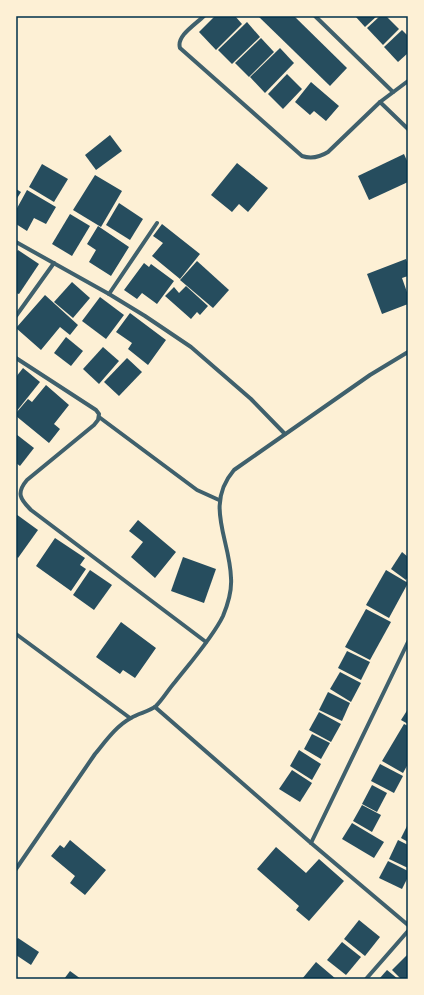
<svg xmlns="http://www.w3.org/2000/svg" width="424" height="995" font-family="Overpass,sans-serif">
	<style>
		.building { fill: #264d5e }
		.lines { fill: none; stroke-linecap: round; stroke-linejoin: round }
		.minor { stroke: #3f606c; stroke-width: 4 }
		.neatline { fill: none; stroke: #003049; stroke-width: 1.5 }
	</style>
	<rect width="100%" height="100%" fill="#fdf0d5"/>
	<g class="building">
		<path d="M215,16H235L242,24L216,50L199,32Z"/>
		<path d="M258,16H294L347,68L330,86Z"/>
		<path d="M355,16H377L365,27Z"/>
		<path d="M380,16H386L399,29L383,45L367,28Z"/>
		<path d="M247,22L260,37L232,64L218,50Z"/>
		<path d="M402,30L408,36V53L398,62L384,47Z"/>
		<path d="M261,38L274,52L249,77L235,63Z"/>
		<path d="M280,48L294,63L265,93L250,77Z"/>
		<path d="M287,74L302,89L283,109L268,94Z"/>
		<path d="M311,82L339,106L326,121L314,111L310,115L295,102Z"/>
		<path d="M110,135L122,151L96,170L85,155Z"/>
		<path d="M404,154L408,163V182L369,200L358,176Z"/>
		<path d="M237,163L268,188L248,212L239,204L232,212L211,195Z"/>
		<path d="M42,164L68,179L54,202L29,187Z"/>
		<path d="M95,175L122,191L101,227L73,210Z"/>
		<path d="M16,189L21,192L16,200Z"/>
		<path d="M27,190L56,207L46,224L34,218L27,231L16,224V210Z"/>
		<path d="M119,203L143,219L130,240L106,225Z"/>
		<path d="M70,214L90,226L72,256L52,244Z"/>
		<path d="M162,224L200,254L180,279L152,256L163,243L153,236Z"/>
		<path d="M98,226L129,247L111,276L89,262L96,250L87,244Z"/>
		<path d="M18,250L39,264L19,294L16,293V253Z"/>
		<path d="M406,259L408,265V276L402,278L408,295V304L382,314L367,274Z"/>
		<path d="M197,261L229,290L213,308L180,280Z"/>
		<path d="M144,263L149,267L151,264L174,281L157,304L142,293L137,299L124,290Z"/>
		<path d="M72,282L90,298L73,318L54,302Z"/>
		<path d="M186,286L208,306L200,315L197,312L191,319L165,296L174,287L179,293Z"/>
		<path d="M45,295L78,325L70,335L60,327L41,350L16,328Z"/>
		<path d="M100,297L124,315L106,339L82,321Z"/>
		<path d="M130,313L166,340L148,365L128,349L132,343L116,332Z"/>
		<path d="M66,337L83,351L71,366L54,353Z"/>
		<path d="M103,347L119,361L99,384L83,369Z"/>
		<path d="M127,358L142,372L119,396L104,382Z"/>
		<path d="M23,368L40,382L16,412V377Z"/>
		<path d="M46,385L69,405L54,424L60,429L49,443L16,416V413L28,399L32,402Z"/>
		<path d="M16,434L34,448L20,466L16,463Z"/>
		<path d="M16,514L38,530L18,558L16,556Z"/>
		<path d="M138,520L176,552L155,578L131,557L143,542L129,531Z"/>
		<path d="M55,538L85,558L80,565L86,569L71,591L36,566Z"/>
		<path d="M402,552L408,557V576L406,580L391,569Z"/>
		<path d="M183,557L216,569L204,603L171,591Z"/>
		<path d="M90,570L112,585L94,610L73,595Z"/>
		<path d="M386,570L408,583L389,618L366,605Z"/>
		<path d="M366,609L391,622L370,660L345,647Z"/>
		<path d="M121,622L156,648L135,678L123,670L120,674L96,657Z"/>
		<path d="M347,651L370,662L361,680L338,668Z"/>
		<path d="M340,672L361,683L351,702L330,689Z"/>
		<path d="M328,692L350,703L342,721L319,710Z"/>
		<path d="M408,709V724L401,720Z"/>
		<path d="M319,712L341,724L331,742L309,730Z"/>
		<path d="M404,724L408,726V764L403,773L382,761Z"/>
		<path d="M312,734L330,743L321,759L304,749Z"/>
		<path d="M299,750L321,764L312,780L290,766Z"/>
		<path d="M380,764L403,776L394,793L371,781Z"/>
		<path d="M292,770L312,783L300,802L279,789Z"/>
		<path d="M372,785L387,793L377,812L362,804Z"/>
		<path d="M362,805L381,815L372,832L353,821Z"/>
		<path d="M352,823L384,842L374,858L342,839Z"/>
		<path d="M408,824V842L401,838Z"/>
		<path d="M70,840L106,870L85,895L70,883L75,876L51,856L60,845L64,848Z"/>
		<path d="M398,840L408,845V868L389,859Z"/>
		<path d="M276,847L306,873L319,859L344,881L309,921L296,910L299,906L257,869Z"/>
		<path d="M388,861L408,871V877L402,889L379,878Z"/>
		<path d="M359,920L380,937L365,956L344,939Z"/>
		<path d="M18,938L39,952L31,965L16,955V940Z"/>
		<path d="M342,942L361,957L346,975L327,960Z"/>
		<path d="M408,954V979H401L392,970Z"/>
		<path d="M316,962L336,979H302Z"/>
		<path d="M387,970L398,979H379Z"/>
		<path d="M70,971L81,979H64Z"/>
	</g>
	<g class="lines">
		<g class="minor">
			<path d="M204,16C196,24 176,36 180,48L302,156C311,159 320,157 328,152L380,102L408,81"/>
			<path d="M315,16L393,92"/>
			<path d="M380,102L408,129"/>
			<path d="M16,242L109,294L145,316L191,347L251,399L285,434"/>
			<path d="M109,294L157,223"/>
			<path d="M16,316L54,263"/>
			<path d="M16,358L96,410L99,414L98,420L94,425L27,480C16,493 20,499 31,510L206,642"/>
			<path d="M99,417L197,490L219,500"/>
			<path d="M16,634L130,718"/>
			<path d="M155,707L311,843L408,925"/>
			<path d="M311,843L408,642"/>
			<path d="M16,869L95,754C105,742 116,726 131,718C138,713 149,712 156,706C163,699 168,690 175,682C190,663 213,637 223,616C228,604 232,591 231,578C230,539 204,505 234,470L370,375L408,352"/>
			<path d="M366,979L408,931"/>
		</g>
	</g>
	<rect width="424" height="995" fill="none" stroke="#fdf0d5" stroke-width="34"/>
	<rect x="17" y="17" width="390" height="961" class="neatline"/>
</svg>
